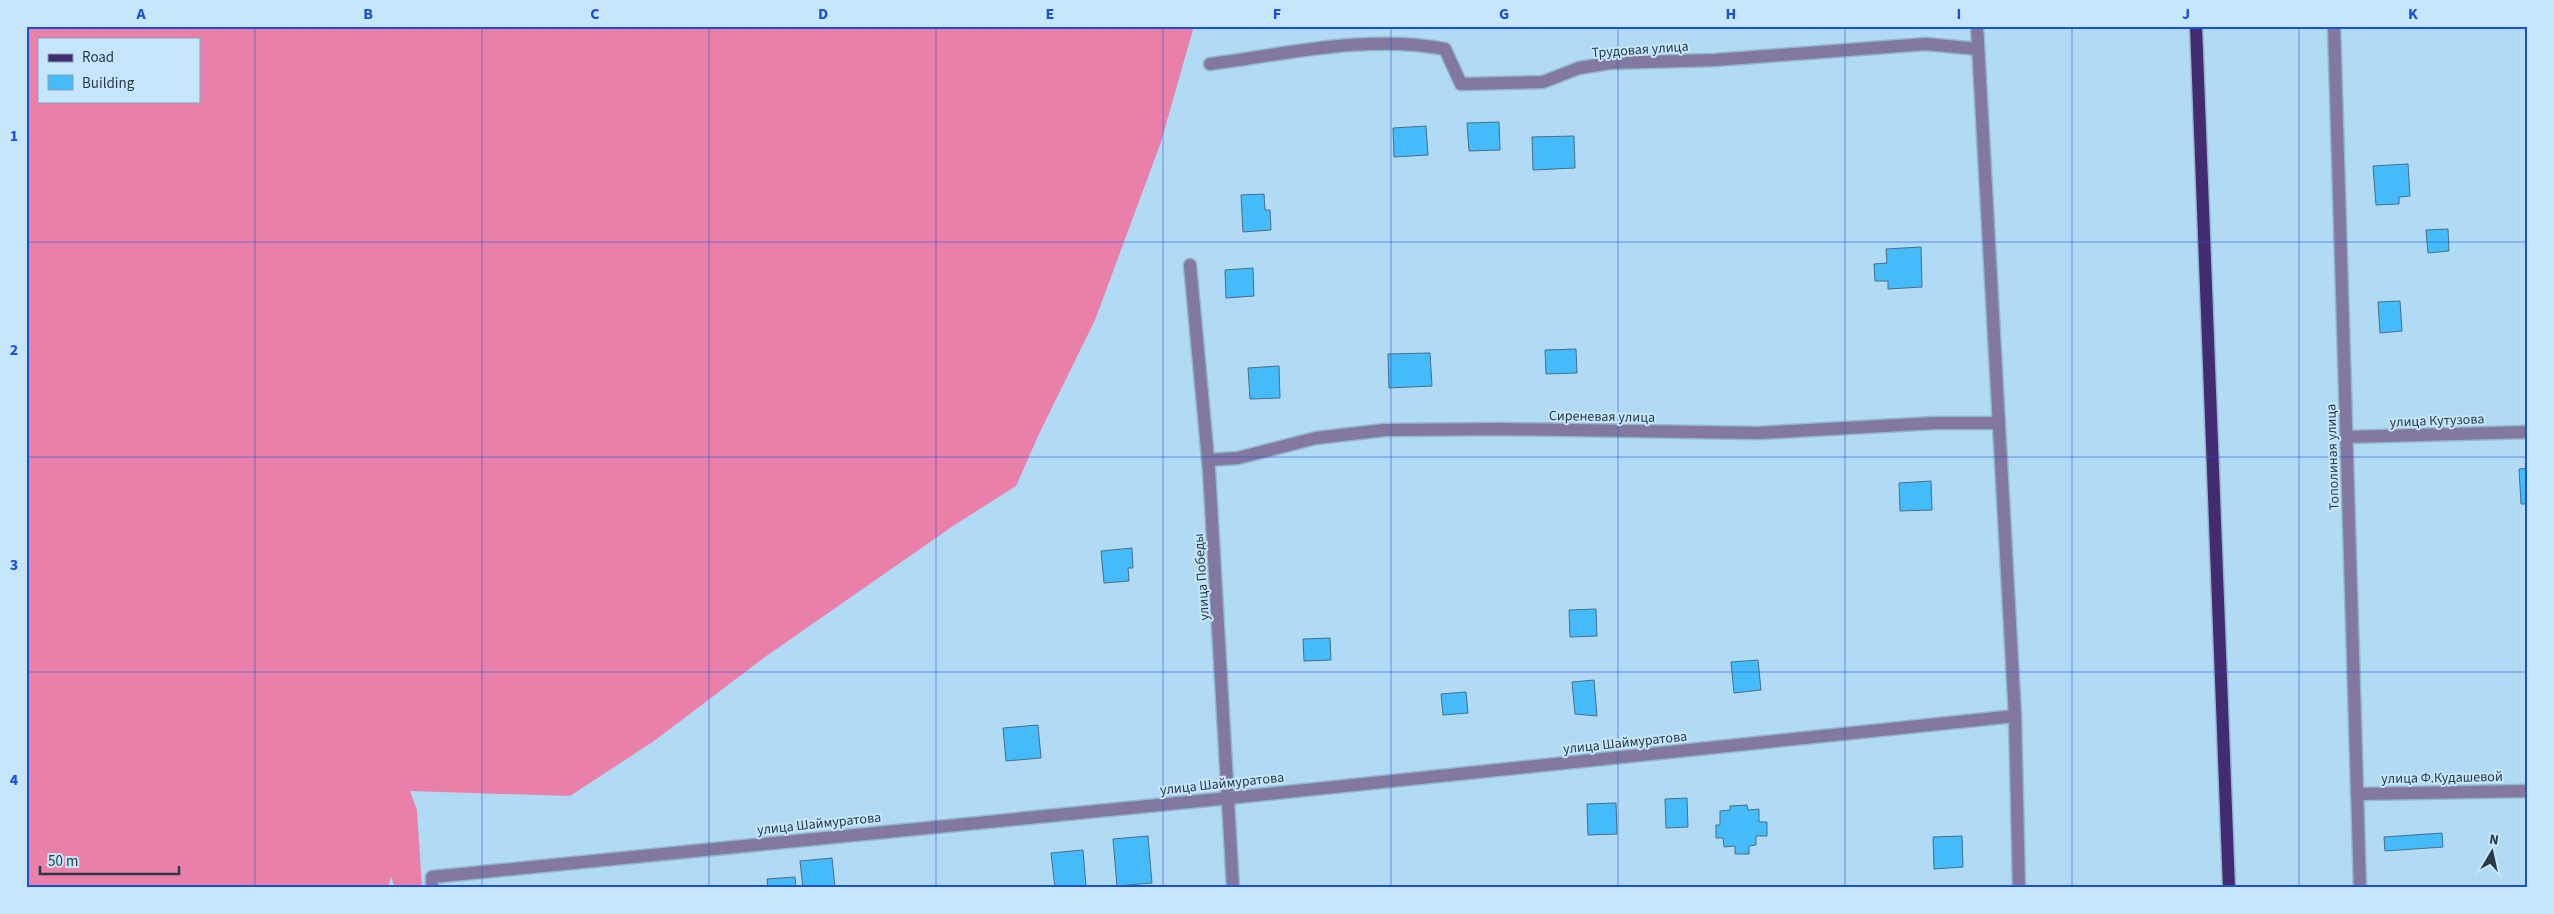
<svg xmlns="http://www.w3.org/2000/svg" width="2554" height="914" font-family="'Source Sans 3',sans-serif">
<rect width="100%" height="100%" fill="#b1daf4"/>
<path fill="#e980aa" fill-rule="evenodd" d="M26,26h1168l-33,116 -66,178 -56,114 -23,52 -63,40 -188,131 -111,84 -84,55 -160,-5 7,19 5,78h-27l-4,-11 -3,11h-362zM39,39h160v62h-160z"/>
<g fill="#45bbf9" stroke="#496f86">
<polygon points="1499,122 1500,150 1469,151 1467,123"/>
<polygon points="1426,126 1428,155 1394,157 1393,128"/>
<polygon points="1574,136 1575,168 1533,170 1532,137"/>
<polygon points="2408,164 2410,196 2399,197 2399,204 2376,205 2373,166"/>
<polygon points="1264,194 1265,210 1270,210 1271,230 1243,232 1241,195"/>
<polygon points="2448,229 2449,251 2428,253 2426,230"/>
<polygon points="1921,247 1922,287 1888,289 1888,281 1875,281 1874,264 1887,263 1886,249"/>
<polygon points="1253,268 1254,296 1226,298 1225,270"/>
<polygon points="2400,301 2402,331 2380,333 2378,302"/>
<polygon points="1576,349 1577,373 1546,374 1545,350"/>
<polygon points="1430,353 1432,386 1389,388 1388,354"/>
<polygon points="1279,366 1280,398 1250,399 1248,368"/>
<polygon points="2528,468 2528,504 2521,504 2519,469"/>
<polygon points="1931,481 1932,510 1900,511 1899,483"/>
<polygon points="1132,548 1133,568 1128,568 1129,581 1104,583 1101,551"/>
<polygon points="1596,609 1597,636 1570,637 1569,610"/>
<polygon points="1330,638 1331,660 1304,661 1303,639"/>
<polygon points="1758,660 1761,690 1734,693 1731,662"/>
<polygon points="1594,680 1597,716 1575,714 1572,682"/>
<polygon points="1466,692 1468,713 1443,715 1441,694"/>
<polygon points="1038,725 1041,758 1006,761 1003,728"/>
<polygon points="1687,798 1688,827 1666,828 1665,799"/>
<polygon points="1616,803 1617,834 1588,835 1587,804"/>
<polygon points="1747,805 1748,810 1759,809 1759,822 1767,822 1767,836 1756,836 1756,845 1749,846 1749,854 1735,854 1735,846 1724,847 1723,838 1716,838 1716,825 1720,825 1720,811 1730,810 1730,806"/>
<polygon points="2442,833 2443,847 2385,851 2384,837"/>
<polygon points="1148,836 1152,883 1117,886 1113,839"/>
<polygon points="1962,836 1963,867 1934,869 1933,837"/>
<polygon points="1083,850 1086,886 1055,888 1051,853"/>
<polygon points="832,858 835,888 803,888 800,861"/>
<polygon points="795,877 796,888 768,888 767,879"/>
</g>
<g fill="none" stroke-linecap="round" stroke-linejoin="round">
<g stroke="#93b7ce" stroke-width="15">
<g id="minor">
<polyline points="1977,26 2015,716 2019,888"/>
<polyline points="2334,26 2360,888"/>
<path d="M1210,64c77,-10 158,-30 235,-15l16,35 82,-2 36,-14 31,-5 105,-3 211,-16 52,5"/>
<polyline points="1190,265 1209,470 1233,888"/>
<polyline points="2346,437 2528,432"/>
<polyline points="1208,460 1238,458 1316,438 1385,430 1501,429 1758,433 1935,423 1999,423"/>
<polyline points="2357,794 2528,791"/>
<polyline points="432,888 432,877 1229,798 2015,716"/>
</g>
</g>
<g stroke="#93b7ce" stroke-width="15">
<polyline id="major" points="2196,26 2229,888"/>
</g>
<use href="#minor" stroke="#8278a0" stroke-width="12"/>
<use href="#major" stroke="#432b71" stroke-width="12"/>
</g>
<path fill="none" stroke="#1d4ed8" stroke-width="1" stroke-opacity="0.55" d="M255,26v862M482,26v862M709,26v862M936,26v862M1163,26v862M1391,26v862M1618,26v862M1845,26v862M2072,26v862M2299,26v862M26,242h2502M26,457h2502M26,672h2502"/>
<g text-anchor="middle" stroke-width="4" stroke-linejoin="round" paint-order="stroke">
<g font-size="14" fill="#2a3a45" stroke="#c5e6fb">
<text transform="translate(1640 49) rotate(-4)" y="5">Трудовая улица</text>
<text transform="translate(1602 416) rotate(1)" y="5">Сиреневая улица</text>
<text transform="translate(2437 420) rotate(-2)" y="5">улица Кутузова</text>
<text transform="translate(2332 457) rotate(-92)" y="5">Тополиная улица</text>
<text transform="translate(1201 577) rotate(-94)" y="5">улица Победы</text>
<text transform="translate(1625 742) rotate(-6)" y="5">улица Шаймуратова</text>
<text transform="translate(2442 777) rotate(-1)" y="5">улица Ф.Кудашевой</text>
<text transform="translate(1222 783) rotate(-6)" y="5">улица Шаймуратова</text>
<text transform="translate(819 823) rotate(-6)" y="5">улица Шаймуратова</text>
</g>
</g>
<rect width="2554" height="914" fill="none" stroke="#c5e6fb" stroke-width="55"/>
<rect x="38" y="38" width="162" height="65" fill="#c5e6fb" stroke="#87a1b2"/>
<rect x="48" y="54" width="25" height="8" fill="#432b71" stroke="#87a1b2"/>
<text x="82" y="62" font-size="15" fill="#2a3a45">Road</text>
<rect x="48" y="75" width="25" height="15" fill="#45bbf9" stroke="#87a1b2"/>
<text x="82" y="88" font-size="15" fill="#2a3a45">Building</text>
<g transform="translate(2492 852) rotate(9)" stroke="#c5e6fb" stroke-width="4" paint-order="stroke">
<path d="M0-4L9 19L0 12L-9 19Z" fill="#2a3a45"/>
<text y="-8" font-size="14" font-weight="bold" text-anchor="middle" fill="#2a3a45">N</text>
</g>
<path d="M40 866v8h139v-8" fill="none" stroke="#2a3a45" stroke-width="2.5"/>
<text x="48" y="866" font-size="15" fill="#2a3a45" stroke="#c5e6fb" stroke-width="4" paint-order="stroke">50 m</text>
<rect x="28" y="28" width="2498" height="858" fill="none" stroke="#1d4ed8" stroke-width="2"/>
<g font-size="16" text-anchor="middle" font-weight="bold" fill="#1d4ed8">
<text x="141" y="19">A</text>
<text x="368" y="19">B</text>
<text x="595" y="19">C</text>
<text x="823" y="19">D</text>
<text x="1050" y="19">E</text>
<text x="1277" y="19">F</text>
<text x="1504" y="19">G</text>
<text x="1731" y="19">H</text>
<text x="1959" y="19">I</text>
<text x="2186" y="19">J</text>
<text x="2413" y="19">K</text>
<text x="14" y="141">1</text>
<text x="14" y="355">2</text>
<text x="14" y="570">3</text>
<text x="14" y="785">4</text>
</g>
</svg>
